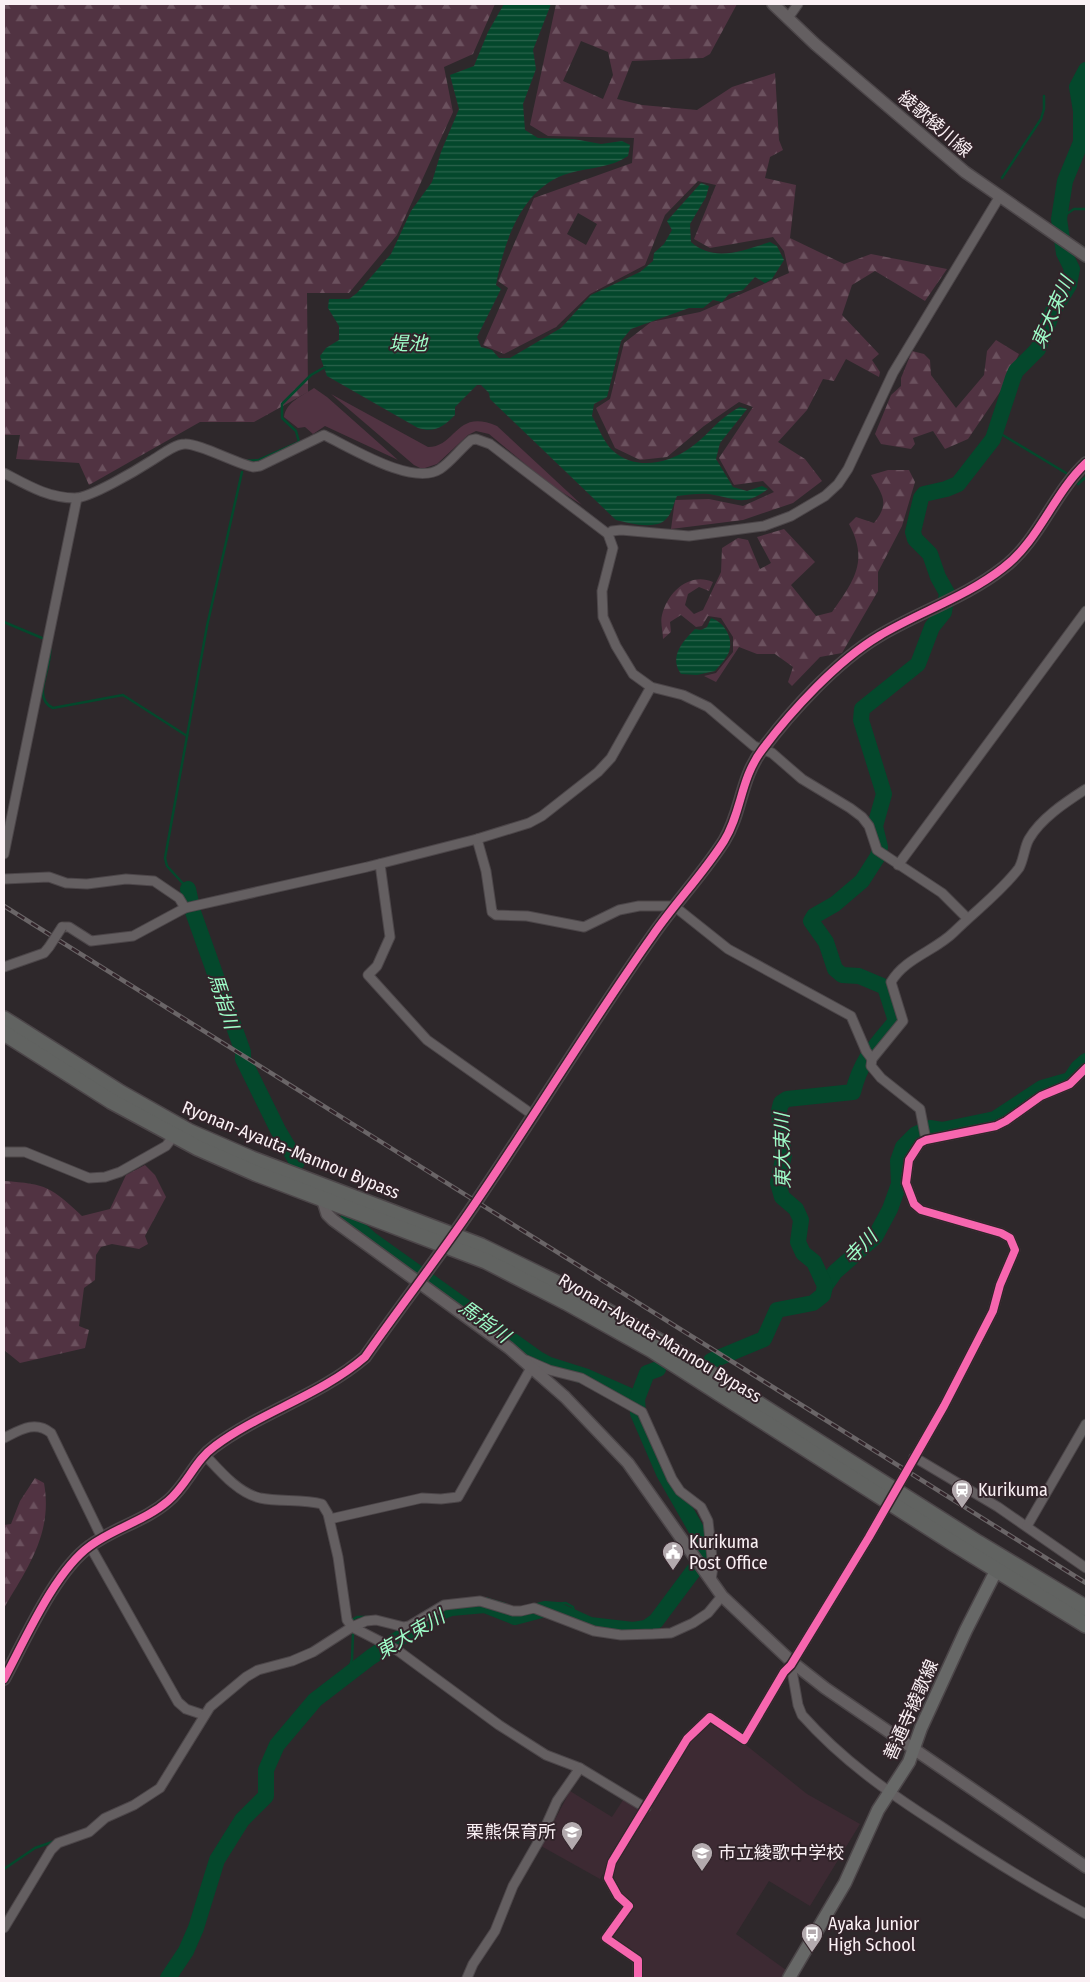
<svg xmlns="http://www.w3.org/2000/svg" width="1090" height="1982" font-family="'Fira Sans Condensed','Noto Sans JP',sans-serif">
<defs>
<pattern id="forest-firs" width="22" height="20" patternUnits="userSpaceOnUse" patternTransform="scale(1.25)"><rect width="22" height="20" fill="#513342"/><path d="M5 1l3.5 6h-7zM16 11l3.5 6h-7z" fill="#6b515e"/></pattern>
<pattern id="water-rules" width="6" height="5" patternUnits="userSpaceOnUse" patternTransform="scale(1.25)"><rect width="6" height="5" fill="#04482c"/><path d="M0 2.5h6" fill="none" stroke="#2a634b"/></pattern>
</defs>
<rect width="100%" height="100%" fill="#2e282b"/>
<g fill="#3d2a33">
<polygon points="710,1720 746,1745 807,1794 860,1824 810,1906 769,1881 736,1934 786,1970 781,1978 642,1978 642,1968 614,1941 613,1933 633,1905 619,1893 612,1880 615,1863 690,1740"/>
<polygon points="570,1791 612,1817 625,1797 642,1808 600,1879 541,1846"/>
</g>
<g fill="#513342">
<path d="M314,388l13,9 71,63 -73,-34 -12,8 -8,-7 -7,1 -14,-11c2,-15 18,-21 30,-29z"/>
<path d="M331,394l97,53c29,0 27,-39 69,-21l85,79 -34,-22 -59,-49 -13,-3 -8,4 -31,29 -15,5 -8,-4z"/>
</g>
<g fill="url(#forest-firs)" fill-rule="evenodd">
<polygon points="4,4 495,4 473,54 444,67 453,112 397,235 349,293 307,293 308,392 254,422 200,422 89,485 79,463 16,459 20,435 4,435"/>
<path d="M556,4h181l-27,50 -7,4 -71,3 -15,38 25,6 55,5 35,-23 43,-14 4,67 4,10 -13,7 -5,21 31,7 -6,53 54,26 27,-10 76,15 -22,32 -50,-30 -23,14 -10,30 37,39 -7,6 8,12 -1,5 -33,-18 -12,22 -11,-2 -16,31 -29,32 27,17 17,22 -29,22 -50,17 -72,9 4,-29 34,-1 34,7 31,-14 -11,-11 -29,4 -15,-27 34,-51 -14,-5 -35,24 -37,31 -27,3 -25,-12 -19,-40 14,-9 14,-56 27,-21 49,-10 89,-39 -5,-22 -11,-14 -63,11 -16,-9 22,-54 -18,-4 -33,34 -20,50 -55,29 -34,33 -52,27 -21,-9 25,-57 -10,-7 36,-83 98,-35 2,-25 -86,-2 -18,-11zM581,41l27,11 5,23 -10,24 -40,-18zM578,213l19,11 -11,21 -19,-11z"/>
<polygon points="996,340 1019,354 1002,389 968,439 945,449 933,431 913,438 915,444 911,449 881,444 875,434 891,395 901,386 901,378 912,351 924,354 930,360 931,375 956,408 984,375 987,351"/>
<path d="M888,470h21l6,12 -13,44 -24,46v19l-36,62 -22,4 -28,29 -4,-4 5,-15 -18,-13h-18l-18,-7 -23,35 -12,-6 12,-3 17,-21v-15l-12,-19 -13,-2 -6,10 -6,1 -15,-12 -11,7 1,10 -8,7c0,-7 -3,-17 -1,-24 6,-23 27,-43 51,-33l-4,9 -10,-4 -11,7 -3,11 9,9 9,-4 18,-38 1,-24 16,-10 10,2 12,29 11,-6 -14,-26 27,-8 31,33 -24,23 25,31 16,-4c22,-31 37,-51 17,-88l7,-7 18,6c16,-20 9,-27 -3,-48z"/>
<path d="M145,1165l10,10 11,22 -21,39 3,8 -9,5 -27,-5 -11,3 -5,8 -1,25 -11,8 -5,38 10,4 -4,18 -65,15 -16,-13v-169c43,3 47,6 78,35l28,-7 16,-34z"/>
<path d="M35,1478l9,5c9,50 -16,84 -40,125v-83l7,-1 9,-23z"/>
</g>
<g fill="url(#water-rules)">
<path d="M504,4h47l-18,46 3,19 -13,35 2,26 13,8 36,1 27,5 21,-3 8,4 -2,11c-18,12 -37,11 -58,17 -48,13 -66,68 -74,112l5,4 -24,48 4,10 11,3 7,8h11l51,-30 30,-33 49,-23 13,-11 1,-8 10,-9 8,-14 -5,-9 34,-38 8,3 -3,11 -16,27 1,18c23,21 53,8 79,0l7,4 7,14 -12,19 -7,4 -10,-6 -12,13 -14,4 -7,8 -9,-2 -10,8h-14l-58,21 -10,12 -14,56 -13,7 -2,12c6,11 12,26 20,34 23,21 55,14 78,-2 19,-13 27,-29 50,-41l7,2 -27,34 -4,16 17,28 14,4 15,-5 6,3c-26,19 -31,9 -59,5 -10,-1 -22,1 -32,2 -3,6 -5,17 -10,22 -10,13 -38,5 -51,2l-126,-121 -1,-6 -8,-8h-4l-22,22v8c-12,12 -20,18 -37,13l-91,-52 -7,-20 6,-8 13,-8v-14l-11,-18 1,-9h20l8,-6 34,-39 20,-43 21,-29 9,-30 18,-43 -9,-34 24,-9 14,-34z"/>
<path d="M711,618c13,4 23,20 18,34 -3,7 -9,13 -14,19l-18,4 -16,-1c-12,-17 1,-32 14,-45l6,1 6,-3z"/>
</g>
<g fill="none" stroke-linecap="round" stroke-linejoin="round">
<g stroke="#04482c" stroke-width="2.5">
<polyline points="1002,178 1041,119 1044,109 1044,96"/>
<polyline points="1059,219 1074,209 1086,209"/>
<polyline points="996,431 1066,473"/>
<polyline points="245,461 259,460 299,442 296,431 282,418 282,404 311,375 325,367"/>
<polyline points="1078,484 1086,477"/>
<polyline points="4,622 42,638"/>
<path d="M50,646c4,18 -20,52 3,62l70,-13 64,41"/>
<polyline points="188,889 167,866 165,858 207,626 242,472"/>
<polyline points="487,1599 505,1604"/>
<polyline points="535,1605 566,1603 573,1607 575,1618"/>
<polyline points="352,1620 357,1617 374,1617"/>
<polyline points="348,1674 352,1659 353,1634"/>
<polyline points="4,1869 35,1848 55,1841"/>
</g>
<g stroke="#04482c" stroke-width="16">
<polyline points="188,889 193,912 243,1052 243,1059 278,1130 297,1162"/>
<polyline points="348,1219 370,1239 538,1359 549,1365 587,1377 637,1399"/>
<polyline points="825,1286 835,1272 875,1237 890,1209 899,1184 898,1161 903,1147 916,1134 930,1128 942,1130 995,1119 1042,1088 1070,1080 1078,1068 1086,1061"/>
<path d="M711,1361l53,-22 13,-29 36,-7 10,-8 2,-9 -11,-24 -11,-9 -5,-11 3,-22 -5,-11 -14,-12 -4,-14 6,-28 -5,-44 2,-8 6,-4 66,-7c8,-32 22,-46 43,-71l-11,-34 -26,-11 -17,-1 -7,-6 -9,-27 -15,-21 3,-5 21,-12 27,-23 16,-25 2,-9 -5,-21 9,-32 -23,-74 1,-11 56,-45 14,-37 12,-15 3,-19 -9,-16 -8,-23 -15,-15 -2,-7 8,-34 3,-4 22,-5 12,-5 35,-45 20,-61 3,-7 22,-22 15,-38 16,-26 3,-16 -8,-16 -5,-34 6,-38 16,-39v-31l-4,-24 9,-17"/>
<polyline points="168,1978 186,1951 196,1928 217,1860 242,1820 266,1796 266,1770 277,1745 315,1700 371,1657 438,1613 451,1608 485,1605 515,1617 545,1609 557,1610 590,1625 633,1630 646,1628 656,1621 706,1554 704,1543 664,1473 638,1413 637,1399 647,1373 658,1369"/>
</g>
<g stroke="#4c4649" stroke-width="11">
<g id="street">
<polyline points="788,18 798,4"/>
<path d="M4,473c23,12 44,25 71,25 15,0 62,-28 76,-37 9,-5 23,-17 34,-17 13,-1 50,19 68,23l7,-1 64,-31c26,12 89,52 116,34 11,-7 20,-20 31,-29l5,-1 14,5 118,90 5,14 -11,43 1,26 13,29 17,28 18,13 32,8 25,12 46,39 18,7 30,26 48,29 12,9 7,9 8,24 65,43 25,25"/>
<polyline points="608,534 612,531 621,530 689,536 764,526 791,516 825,496 838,484 848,469 893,373 1000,196"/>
<polyline points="477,839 486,871 492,912 496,915 527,916 584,927 619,910 639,906 674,906 728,949 851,1016 866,1051 872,1059"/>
<polyline points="4,854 77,498"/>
<polyline points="380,864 390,937 377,966 368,975 427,1040 533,1115"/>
<polyline points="898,865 1086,611"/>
<polyline points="4,879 49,877 66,883 87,884 126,879 154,881 179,898 185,908"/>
<polyline points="62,927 69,927 91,941 133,936 185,908 367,867 477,839 529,823 542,816 598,772 611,758 651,687"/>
<polyline points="4,967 44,953 49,947"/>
<path d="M926,1140l-6,-31 -39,-31 -10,-12 1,-7 31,-38 -12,-39c14,-24 44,-31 63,-50 21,-21 47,-40 65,-64 5,-9 5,-20 10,-29 12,-21 37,-37 57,-50"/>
<polyline points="4,1152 25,1152 89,1178 105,1177 120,1172 166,1146 176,1133"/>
<polyline points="526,1360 549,1370 581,1378 642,1412 672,1479 680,1491 701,1507 708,1521 713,1567 711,1580"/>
<path d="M4,1438c16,-8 31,-18 47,-5l51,105"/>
<path d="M205,1455c15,16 33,38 55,43 20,4 42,1 62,6l6,10 10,43 9,63 5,7 45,23 102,75 47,30 34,13 66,40"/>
<polyline points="914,1457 998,1507 1086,1568"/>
<polyline points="330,1519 422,1498 441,1499 458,1497 531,1368"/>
<polyline points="1027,1526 1086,1424"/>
<polyline points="90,1546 178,1702 186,1709 204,1715"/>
<path d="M791,1665l7,40 4,10c40,45 87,78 137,110 48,32 96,62 147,89"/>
<polyline points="4,1928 51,1850 58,1843 89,1832 105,1818 134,1805 160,1788 210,1707 246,1677 258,1670 292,1661 313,1652 352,1627 366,1621 376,1620 404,1627 409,1626 444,1605 480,1601 513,1611 521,1611 534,1608 594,1631 621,1635 653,1634 671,1633 693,1623 708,1613 722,1596"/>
<polyline points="467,1978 473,1964 495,1931 513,1886 540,1839 557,1801 580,1768"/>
<polyline points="638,1978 638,1960 606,1938 629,1906 618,1896 608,1878 612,1862 687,1739 710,1717 744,1740 784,1672 791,1665 869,1537 944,1406 993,1311 1000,1285 1015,1250 1010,1238 1001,1233 921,1210 914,1204 906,1183 909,1160 920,1143 926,1140 996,1126 1006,1121 1041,1096 1070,1084 1086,1068"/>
</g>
</g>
<g stroke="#4c4649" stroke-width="14">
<g id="secondary">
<polyline points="773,4 815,44 965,172 1086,256"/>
<polyline points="322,1198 327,1214 333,1220 509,1348 565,1397 628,1463 722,1596 792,1662 825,1688 1086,1867"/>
<path d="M4,1679c21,-39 51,-108 86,-133 24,-18 55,-25 78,-45 19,-16 27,-41 47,-55 46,-34 106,-51 150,-89 37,-53 77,-104 113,-158 59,-87 114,-178 175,-264 22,-32 50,-61 71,-94 18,-29 16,-62 38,-91 29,-39 75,-89 117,-114 40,-24 87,-39 124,-68 36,-27 50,-74 83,-105"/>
</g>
</g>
<g stroke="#4c4649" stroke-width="15">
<polyline id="primary" points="789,1978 845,1883 878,1810 909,1762 921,1728 966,1630 1000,1563"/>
</g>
<g stroke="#4c4649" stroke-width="18">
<g id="highway">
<polyline points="4,1019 121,1093 190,1132 252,1159 481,1246 569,1289 664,1344 978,1543 1086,1608"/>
<polyline points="4,1033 111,1101 198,1148 255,1173 486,1261 566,1302 652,1350 953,1543 1086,1625"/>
</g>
</g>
<use href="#street" stroke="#645f61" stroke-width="9"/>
<use href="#secondary" stroke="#645f61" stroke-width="11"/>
<use href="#primary" stroke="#676867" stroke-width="12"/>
<use href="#highway" stroke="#616361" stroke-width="15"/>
<g stroke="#6a6567" stroke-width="4.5">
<polyline id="rail" points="4,906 1086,1583"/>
</g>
<use href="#rail" stroke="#32242a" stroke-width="2.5" stroke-dasharray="8" stroke-linecap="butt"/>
<g stroke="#4c4649" stroke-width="11" stroke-linecap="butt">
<polyline id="street-bridge" points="49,947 62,927"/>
</g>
<use href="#street-bridge" stroke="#645f61" stroke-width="9"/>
<g stroke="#32242a" stroke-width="11">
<g id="cycleway">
<path d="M4,1679c21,-39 51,-108 86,-133 24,-18 55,-25 78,-45 19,-16 27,-41 47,-55 46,-34 106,-51 150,-89 37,-53 77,-104 113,-158 59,-87 114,-178 175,-264 22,-32 50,-61 71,-94 18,-29 16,-62 38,-91 29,-39 75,-89 117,-114 40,-24 87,-39 124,-68 36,-27 50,-74 83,-105"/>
<polyline points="638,1978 638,1960 606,1938 629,1906 618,1896 608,1878 612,1862 687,1739 710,1717 744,1740 784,1672 791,1665 869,1537 944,1406 993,1311 1000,1285 1015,1250 1010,1238 1001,1233 921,1210 914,1204 906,1183 909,1160 920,1143 926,1140 996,1126 1006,1121 1041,1096 1070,1084 1086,1068"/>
</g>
</g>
<use href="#cycleway" stroke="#f766af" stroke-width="8"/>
</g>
<defs>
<g id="station-pin" transform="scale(1.125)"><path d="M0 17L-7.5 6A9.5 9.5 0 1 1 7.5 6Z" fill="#b3aaae" stroke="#32242a"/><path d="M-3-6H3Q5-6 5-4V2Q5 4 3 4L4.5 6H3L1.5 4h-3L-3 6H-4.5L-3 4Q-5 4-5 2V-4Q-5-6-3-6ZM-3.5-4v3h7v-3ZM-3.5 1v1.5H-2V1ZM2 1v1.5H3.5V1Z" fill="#fff"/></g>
<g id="civic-pin" transform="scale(1.125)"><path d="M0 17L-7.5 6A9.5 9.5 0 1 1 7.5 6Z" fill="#b3aaae" stroke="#32242a"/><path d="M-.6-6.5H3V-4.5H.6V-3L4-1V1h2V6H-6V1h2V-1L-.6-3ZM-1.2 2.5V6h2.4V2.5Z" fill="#fff"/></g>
<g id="school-pin" transform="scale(1.125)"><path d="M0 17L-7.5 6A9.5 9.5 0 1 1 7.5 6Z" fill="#b3aaae" stroke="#32242a"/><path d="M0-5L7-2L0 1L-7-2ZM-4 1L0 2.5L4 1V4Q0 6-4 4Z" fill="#fff"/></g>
<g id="bus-pin" transform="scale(1.125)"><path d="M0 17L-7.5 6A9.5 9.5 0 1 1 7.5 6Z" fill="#b3aaae" stroke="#32242a"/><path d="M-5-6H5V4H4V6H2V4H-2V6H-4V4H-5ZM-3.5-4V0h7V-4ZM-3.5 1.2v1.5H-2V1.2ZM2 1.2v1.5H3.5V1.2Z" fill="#fff"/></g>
</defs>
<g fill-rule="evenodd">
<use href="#station-pin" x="962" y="1490"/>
<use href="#civic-pin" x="673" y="1552"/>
<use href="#school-pin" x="572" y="1832"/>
<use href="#school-pin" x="702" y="1853"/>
<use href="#bus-pin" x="812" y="1934"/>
</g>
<g text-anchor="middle" stroke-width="4" stroke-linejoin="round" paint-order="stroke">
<g font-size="18" fill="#faf0f4" stroke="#32242a">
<text transform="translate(935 124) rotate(41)" y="6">綾歌綾川線</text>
<text transform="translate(291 1150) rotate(22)" y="6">Ryonan-Ayauta-Mannou Bypass</text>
<text transform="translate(660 1338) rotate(31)" y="6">Ryonan-Ayauta-Mannou Bypass</text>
<text transform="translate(911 1710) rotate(-66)" y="6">善通寺綾歌線</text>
</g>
<g font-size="18" fill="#faf0f4" stroke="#32242a" text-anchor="start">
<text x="978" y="1496">Kurikuma</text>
<text x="689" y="1548">Kurikuma<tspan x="689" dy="21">Post Office</tspan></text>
<text x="556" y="1838" text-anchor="end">栗熊保育所</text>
<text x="718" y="1859">市立綾歌中学校</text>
<text x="828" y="1930">Ayaka Junior<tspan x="828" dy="21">High School</tspan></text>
</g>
<g font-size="19" font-style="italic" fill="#9efcc8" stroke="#32242a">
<text transform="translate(1052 312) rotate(-66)" y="7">東大束川</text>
<text x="408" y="350">堤池</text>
<text transform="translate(224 1001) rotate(72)" y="7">馬指川</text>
<text transform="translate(782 1151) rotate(-91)" y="7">東大束川</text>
<text transform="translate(860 1247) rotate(-46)" y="7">寺川</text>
<text transform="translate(485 1321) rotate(36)" y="7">馬指川</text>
<text transform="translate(410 1634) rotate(-31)" y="7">東大束川</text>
</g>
</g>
<rect width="1090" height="1982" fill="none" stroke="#faf0f4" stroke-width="10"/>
</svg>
